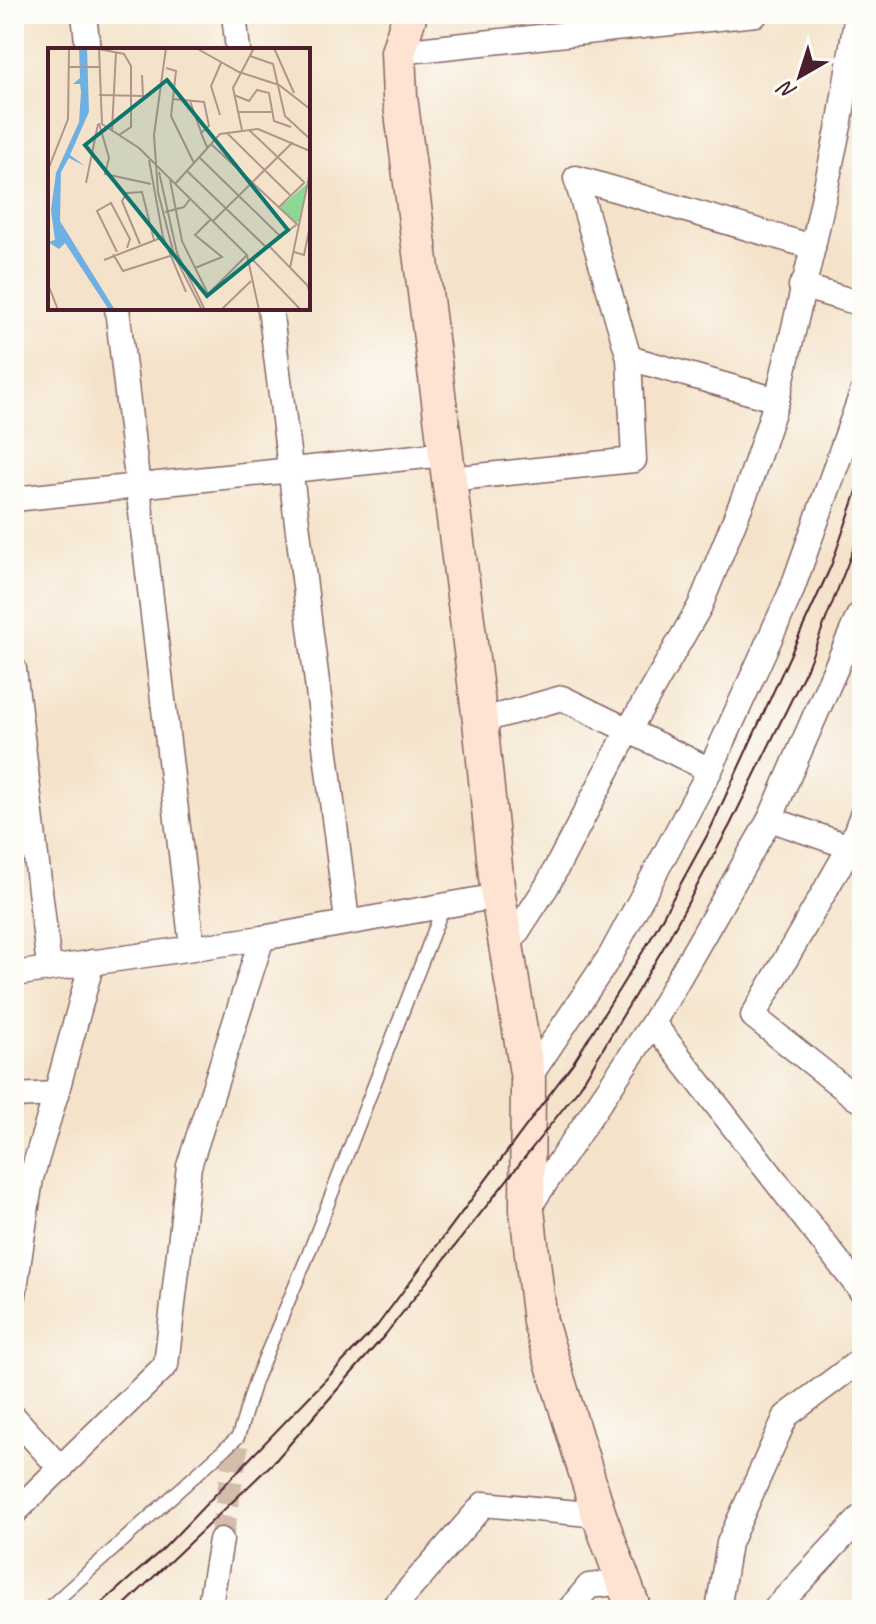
<svg xmlns="http://www.w3.org/2000/svg" width="876" height="1624" font-family="Caveat,sans-serif">
<rect width="100%" height="100%" fill="#fdfcf7"/>
<filter id="ink" filterUnits="userSpaceOnUse"><feTurbulence type="fractalNoise" baseFrequency=".0125" numOctaves="2"/><feDisplacementMap in="SourceGraphic" scale="16" xChannelSelector="R" yChannelSelector="G"/><feConvolveMatrix kernelMatrix="1 2 1 2 8 2 1 2 1" color-interpolation-filters="sRGB"/></filter>
<filter id="wash" filterUnits="userSpaceOnUse"><feTurbulence type="fractalNoise" baseFrequency=".006" numOctaves="4" result="noise"/><feDisplacementMap in="SourceGraphic" scale="32" xChannelSelector="R" yChannelSelector="G"/><feGaussianBlur stdDeviation="1.8" result="paint"/><feColorMatrix in="noise" values="0 0 0 0 0 0 0 0 0 0 0 0 0 0 0 0 0 1.4 0 .05"/><feComposite in="paint" operator="in"/></filter>
<g filter="url(#wash)">
<rect width="100%" height="100%" fill="#f4e3ca"/>
</g>
<g filter="url(#ink)">
<g fill="none" stroke-linecap="round" stroke-linejoin="round">
<polyline stroke="#d2bcaa" stroke-width="24" stroke-dasharray="24 12" stroke-linecap="butt" points="221,1540 238,1437"/>
<g stroke="#866463" stroke-width="15">
<polyline id="lane" points="46,1610 238,1437 255,1381 308,1255 444,905"/>
</g>
<g stroke="#866463" stroke-width="27">
<g id="street">
<polyline points="84,14 88,50"/>
<polyline points="234,14 238,50"/>
<polyline points="398,52 756,14"/>
<polyline points="801,286 862,304"/>
<polyline points="117,308 192,947"/>
<polyline points="270,308 347,921"/>
<polyline points="629,358 777,400"/>
<polyline points="449,479 634,460 629,358 576,178 813,247"/>
<polyline points="14,499 445,454"/>
<polyline points="14,669 49,967"/>
<polyline points="480,721 562,698 710,770"/>
<polyline points="862,815 850,847 753,1016 856,1098 862,1095"/>
<polyline points="770,819 850,847"/>
<polyline points="506,949 547,886 628,731 700,606 748,487 777,400 813,247 840,121 857,14"/>
<polyline points="14,974 262,938 498,896"/>
<polyline points="653,1023 862,1292"/>
<polyline points="528,1079 611,955 710,770 791,592 862,393"/>
<polyline points="14,1096 56,1094 92,962"/>
<polyline points="527,1210 653,1023 770,819 859,615 862,616"/>
<polyline points="14,1295 31,1178 56,1094"/>
<polyline points="14,1417 61,1469"/>
<polyline points="14,1513 166,1365 189,1166 262,938"/>
<polyline points="213,1610 210,1605 221,1540"/>
<polyline points="391,1610 484,1504 599,1515"/>
<polyline points="569,1610 589,1586 624,1582"/>
<polyline points="718,1610 729,1543 786,1416 862,1359"/>
<polyline points="774,1610 862,1516"/>
</g>
</g>
<g stroke="#866463" stroke-width="37">
<polyline id="secondary" points="410,14 398,52 400,97 480,721 498,896 528,1079 527,1210 540,1322 599,1515 634,1610"/>
</g>
<use href="#lane" stroke="#fff" stroke-width="12"/>
<use href="#street" stroke="#fff" stroke-width="24"/>
<use href="#secondary" stroke="#fee3d2" stroke-width="34"/>
<g stroke="#4a1f2b" stroke-width="2">
<polyline points="94,1610 164,1548 377,1326 573,1063 650,940 710,830 831,566 862,477"/>
<polyline points="119,1610 275,1461 385,1335 580,1087 665,945 730,825 807,668 862,527"/>
</g>
</g>
</g>
<g transform="translate(48 48)">
<rect width="262" height="262" fill="#f4e3ca"/>
<path d="M259,136l-8,37 -3,2 -16,-16z" fill="#8bd795"/>
<path d="M31,0h8l2,64 -19,43 15,11 -16,-8 -8,14 -1,49 55,89h-6l-44,-67 -6,6 -11,-7 7,-2 -4,-30 5,-37 23,-51 2,-30 -1,-8h-7l7,-6z" fill="#6fb0e3"/>
<path fill="none" stroke="#b0958a" stroke-width="2" d="M51,0l3,76 37,24 108,107 12,55M118,0l-12,87 4,57 16,63 28,55M148,0l43,24 40,13 31,24M226,0l20,45M51,1l25,5 7,12v61l-12,8M202,8l23,8 12,52 25,23M21,19h30M118,20l10,3 -5,45 23,47M51,47l44,1 -1,-21M186,47l15,6 8,-11 12,3 5,28 17,6M125,51l31,3 5,24 -8,7 6,14M142,53l11,31M190,64h33M172,67l-9,-29 10,-23M51,75l10,35 -4,16 46,10M64,82l4,-78M194,82l-9,-42 21,-40M201,82l56,53M179,85l63,62M163,96l88,82M151,109l82,80M0,122l20,-51 1,-71M139,123l80,77M111,124l18,81 28,57M122,132l12,61 26,53 39,-39M38,135l12,-59M127,136l45,-50 38,-5 52,22M230,160l26,-25M117,164l19,-5 6,-8M165,173l80,-79M115,189l23,55M92,196l-18,-43 5,-8 15,-1 12,48M221,198l39,40 2,11M69,204l-20,-41 14,-8 19,36 -3,9M246,204l10,3 6,-29M65,206l10,17 47,-15M205,210l43,-33M204,211l49,51M56,212l59,-23 -14,-77M147,220l27,-11 -27,-22 16,-16M242,220l20,-96M0,236l10,26M173,262l30,-29"/>
<path fill="#0f766e" fill-opacity="0.15" stroke="#0f766e" stroke-width="4" d="M119,32l121,150 -81,66 -122,-151z"/>
<rect width="262" height="262" fill="none" stroke="#4a1f2b" stroke-width="4"/>
</g>
<rect width="876" height="1624" fill="none" stroke="#fdfcf7" stroke-width="48"/>
<g transform="translate(800 76) rotate(219)" stroke="#fdfcf7" stroke-width="6" paint-order="stroke">
<path d="M0-6L14 30L0 20L-14 30Z" fill="#4a1f2b"/>
<text y="-12" font-size="22" font-weight="bold" text-anchor="middle" fill="#4a1f2b">N</text>
</g>
</svg>
